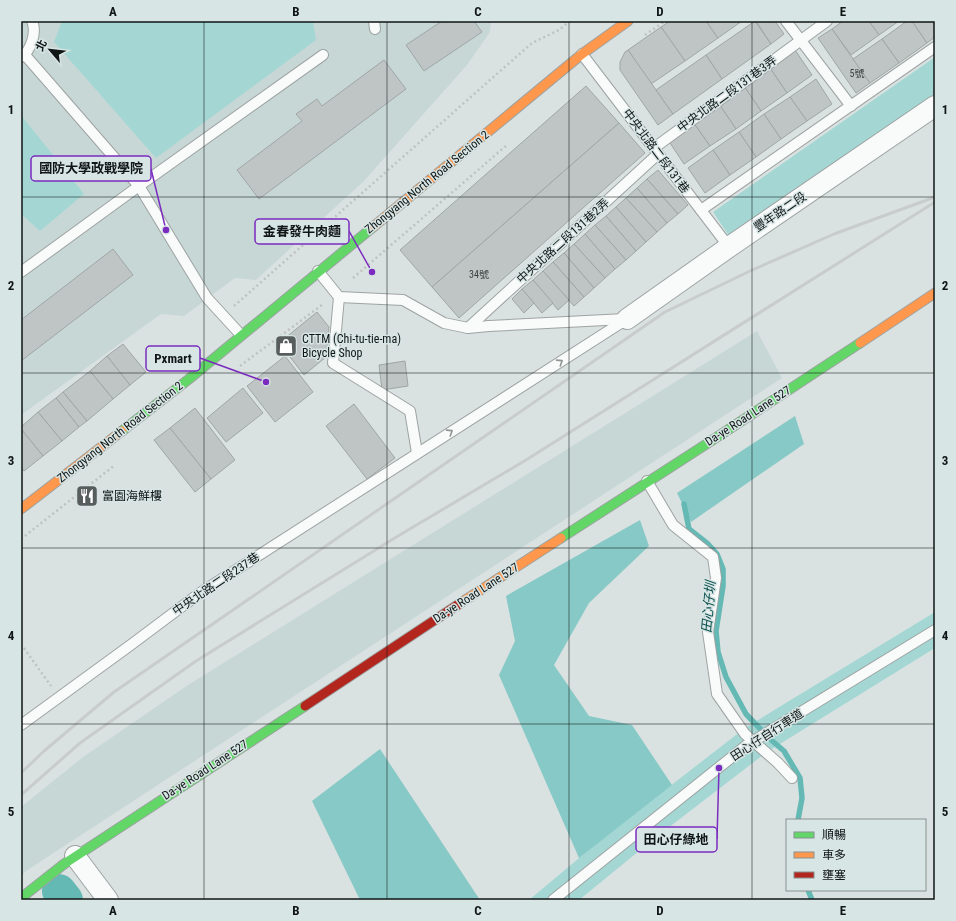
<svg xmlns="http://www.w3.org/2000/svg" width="956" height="921" font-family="'Roboto Condensed','Noto Sans TC',sans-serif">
<rect width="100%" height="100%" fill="#dae2e1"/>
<g fill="#c7d7d6">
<polygon points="21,21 491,21 490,32 467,65 364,181 256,280 235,278 184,316 161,314 21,415"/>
<polygon points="757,331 782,378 26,871 21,876 21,807 83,757 188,685"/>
</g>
<g fill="#a4d7d4">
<polygon points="62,21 313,21 316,40 156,158 54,42"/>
<polygon points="935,57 935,97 731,239 713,212"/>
<polygon points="21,115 84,194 40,231 21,214"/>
<polygon points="935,612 935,648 767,752 655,838 579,900 529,900 603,838 745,728"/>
</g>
<g fill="#87c9c6">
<polygon points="795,416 804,444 691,522 677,493"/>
<polygon points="640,520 649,546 589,603 554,665 589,716 632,725 672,785 579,858 499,675 515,641 506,596"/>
<polygon points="380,749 480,900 360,900 312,801"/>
</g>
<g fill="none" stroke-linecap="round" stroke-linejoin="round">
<g stroke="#64b9b5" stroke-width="5.5">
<polyline points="684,504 689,529 708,544 717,554 723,569 723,586 716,631 718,652 726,677 746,714 770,739 784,751 800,778 802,798 798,820"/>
<polyline points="808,890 812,900"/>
</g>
<polyline stroke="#64b9b5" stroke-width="34" points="59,891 66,900"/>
</g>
<g fill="#bfc5c4" stroke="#9fa6a4">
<polygon points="442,21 474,21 482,32 424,71 406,45"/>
<polygon points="670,21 706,21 718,38 685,61 661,27"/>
<polygon points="706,21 742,21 718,38"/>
<polygon points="755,21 771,44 722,79 706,55"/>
<polygon points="756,21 775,21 784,34 771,44"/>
<polygon points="843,21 869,21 879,35 851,55 832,29"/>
<polygon points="869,21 899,21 879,35"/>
<polygon points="907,21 912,21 927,43 899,63 882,39"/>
<polygon points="912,21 935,21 935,37 927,43"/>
<polygon points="661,27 685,61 651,84 628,50"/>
<polygon points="832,29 870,83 856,93 818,38"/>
<polygon points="882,39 899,63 870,83 853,59"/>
<polygon points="628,50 673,114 658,125 620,70 620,62 625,52"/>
<polygon points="795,50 812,75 787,93 770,68"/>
<polygon points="706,55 722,79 673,114 656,90"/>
<polygon points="384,60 406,89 259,199 237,170 302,121 296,114 317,99 322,106"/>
<polygon points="770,68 787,93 761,111 744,86"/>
<polygon points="816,79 832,104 807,121 790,97"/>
<polygon points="586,86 619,123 432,287 400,250"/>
<polygon points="744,86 761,111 736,129 719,104"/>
<polygon points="790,97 807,121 781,139 764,114"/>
<polygon points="719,104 736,129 710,146 693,122"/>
<polygon points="764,114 781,139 756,157 739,132"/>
<polygon points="693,122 710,146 684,164 668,140"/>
<polygon points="619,123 645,153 459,318 432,287"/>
<polygon points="739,132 756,157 730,175 713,150"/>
<polygon points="713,150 730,175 705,193 688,168"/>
<polygon points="658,170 688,205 678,214 647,179"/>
<polygon points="647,179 678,214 667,223 637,188"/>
<polygon points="637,188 667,223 657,232 626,198"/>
<polygon points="626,198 657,232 646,242 616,207"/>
<polygon points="616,207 646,242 636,251 606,216"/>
<polygon points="606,216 636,251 626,260 595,225"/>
<polygon points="595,225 626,260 615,269 585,234"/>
<polygon points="585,234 615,269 605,278 574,244"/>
<polygon points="574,244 605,278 594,288 564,253"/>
<polygon points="113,249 133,275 21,361 21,320"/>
<polygon points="564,253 594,288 584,297 553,262"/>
<polygon points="553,262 584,297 574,306 543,271"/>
<polygon points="543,271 569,300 558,310 533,280"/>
<polygon points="533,280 553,303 542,313 522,289"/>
<polygon points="522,289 534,303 524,313 512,299"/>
<polygon points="317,312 329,327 326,357 304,375 279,343"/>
<polygon points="123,344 146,372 130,385 107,356"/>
<polygon points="107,356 130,385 113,399 90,371"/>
<polygon points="285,356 313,392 275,422 247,386"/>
<polygon points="405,361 408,386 382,390 379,365"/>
<polygon points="90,371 113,399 87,421 63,392"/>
<polygon points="243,388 263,413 226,442 207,418"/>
<polygon points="63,392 87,421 79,427 56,398"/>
<polygon points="56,398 79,427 62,441 38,412"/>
<polygon points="354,404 395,458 367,479 326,426"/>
<polygon points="195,408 235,460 211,479 170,428"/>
<polygon points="38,412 62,441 43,456 21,429 21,427"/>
<polygon points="170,428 211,479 195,492 154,440"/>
<polygon points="21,429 43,456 24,471 21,467"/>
</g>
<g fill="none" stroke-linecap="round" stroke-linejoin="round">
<g stroke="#9da3a2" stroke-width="12">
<g id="lane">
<polyline points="374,21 375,29"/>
<polyline points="786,21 851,106"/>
<polyline points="582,54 729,247"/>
<polyline points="25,55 139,186 207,298 241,335"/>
<path d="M21,57c10,-6 16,-25 11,-36"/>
<polyline points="654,148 827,21"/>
<polyline points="701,210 935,47"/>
<polyline points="318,271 339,297 403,300 444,323 468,328 489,326 625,319"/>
<polyline points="21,272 139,186 323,55"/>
<polyline points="339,297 333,363 410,411 417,453"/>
<polyline points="468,328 658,154"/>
<polyline points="647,481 673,525 713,557 716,578 708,632 717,694 745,734 778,763 792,778"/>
<polyline points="21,725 132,644 200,593 627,319"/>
<polyline points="553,900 747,745 935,630"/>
</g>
</g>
<g stroke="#9da3a2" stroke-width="22">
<g id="street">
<polyline points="627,319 729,247 935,106"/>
<polyline points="75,856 108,900"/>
</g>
</g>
<g stroke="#9da3a2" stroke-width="11">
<g id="fast">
<polyline points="122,431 189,379 373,227"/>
<polyline points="561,538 708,443 860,343"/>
<polyline points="64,864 305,706"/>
</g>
</g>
<g stroke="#9da3a2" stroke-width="11">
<g id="slow">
<polyline points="373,227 582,54 628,21"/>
<polyline points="860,343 935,293"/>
<polyline points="21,509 122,431"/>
<polyline points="459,604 561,538"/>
</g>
</g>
<g stroke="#9da3a2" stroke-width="11">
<polyline id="jam" points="305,706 459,604"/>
</g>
<g stroke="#bfc2c1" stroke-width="2.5" stroke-dasharray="2 3" stroke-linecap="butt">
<polyline points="645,35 665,21"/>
<polyline points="353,278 507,145"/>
<polyline points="234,306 532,43 559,30 570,21"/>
<polyline points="240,366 322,305"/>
<polyline points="21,539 115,465"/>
<polyline points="21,644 51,686"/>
</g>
<use href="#lane" stroke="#f9fbfa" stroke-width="10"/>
<use href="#street" stroke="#f9fbfa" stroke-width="20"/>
<use href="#fast" stroke="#63d668" stroke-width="9"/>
<use href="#slow" stroke="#ff974d" stroke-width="9"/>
<use href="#jam" stroke="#b3261e" stroke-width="9"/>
<g stroke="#c9cccc" stroke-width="3">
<polyline points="21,773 44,751 114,692 665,312 750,271 834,234 935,197"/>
<polyline points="21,795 80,743 196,661 398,536 526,460 935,202"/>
</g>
<g stroke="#9da3a2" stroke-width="11" stroke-linecap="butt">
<polyline id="fast-bridge" points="21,898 64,864"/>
</g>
<use href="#fast-bridge" stroke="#63d668" stroke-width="9"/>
</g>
<defs><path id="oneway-chevron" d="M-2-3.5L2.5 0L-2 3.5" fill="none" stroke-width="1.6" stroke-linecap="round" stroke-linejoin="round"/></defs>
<g stroke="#909493">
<use href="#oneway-chevron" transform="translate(560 362) rotate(-33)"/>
<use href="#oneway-chevron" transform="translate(450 432) rotate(-33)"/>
</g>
<path fill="none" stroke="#101515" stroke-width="1" stroke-opacity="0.55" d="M204,21v879M387,21v879M569,21v879M752,21v879M21,197h914M21,373h914M21,548h914M21,724h914"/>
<defs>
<g id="shop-square" transform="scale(1.15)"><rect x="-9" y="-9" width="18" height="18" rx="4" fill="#575d5c" stroke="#d7e5e4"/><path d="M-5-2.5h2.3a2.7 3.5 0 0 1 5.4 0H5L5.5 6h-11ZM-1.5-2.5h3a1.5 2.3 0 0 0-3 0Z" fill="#fff"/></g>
<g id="restaurant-square" transform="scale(1.15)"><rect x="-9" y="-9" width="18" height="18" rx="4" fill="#575d5c" stroke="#d7e5e4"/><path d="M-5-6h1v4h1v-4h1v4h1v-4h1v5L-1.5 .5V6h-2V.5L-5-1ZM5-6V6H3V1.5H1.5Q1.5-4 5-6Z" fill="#fff"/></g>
</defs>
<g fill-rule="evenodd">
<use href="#shop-square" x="286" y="346"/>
<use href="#restaurant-square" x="87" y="496"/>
</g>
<g text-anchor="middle" stroke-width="3" stroke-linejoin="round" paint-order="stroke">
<g font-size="10" fill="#3c4141">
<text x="857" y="77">5號</text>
<text x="479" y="278">34號</text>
</g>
<g font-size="12" fill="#101515" stroke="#d7e5e4">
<text transform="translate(727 94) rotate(-36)" y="4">中央北路二段131巷3弄</text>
<text transform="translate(656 151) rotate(53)" y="4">中央北路二段131巷</text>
<text transform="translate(427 182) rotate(-39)" y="4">Zhongyang North Road Section 2</text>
<text transform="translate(780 212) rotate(-34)" y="4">豐年路二段</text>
<text transform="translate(563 241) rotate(-42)" y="4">中央北路二段131巷2弄</text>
<text transform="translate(748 416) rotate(-33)" y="4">Da-ye Road Lane 527</text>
<text transform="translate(120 432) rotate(-38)" y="4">Zhongyang North Road Section 2</text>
<text transform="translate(216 584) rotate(-34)" y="4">中央北路二段237巷</text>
<text transform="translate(476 593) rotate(-33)" y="4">Da-ye Road Lane 527</text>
<text transform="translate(767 735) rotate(-33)" y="4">田心仔自行車道</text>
<text transform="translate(205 770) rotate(-33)" y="4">Da-ye Road Lane 527</text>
</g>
<g font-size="12" fill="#101515" stroke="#d7e5e4" text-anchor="start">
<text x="302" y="343">CTTM (Chi-tu-tie-ma)<tspan x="302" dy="14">Bicycle Shop</tspan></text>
<text x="102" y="500">富園海鮮樓</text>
</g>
<g font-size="13" font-style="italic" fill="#084d4a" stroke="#d7e5e4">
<text transform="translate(708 607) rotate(-85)" y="5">田心仔圳</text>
</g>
</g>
<path fill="none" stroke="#7b2cbf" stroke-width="1.5" d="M166 230L151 169M372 272L349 231M266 382L200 358M719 768L717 839"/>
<g fill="#7b2cbf" stroke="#d7e5e4" stroke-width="1.5">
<circle cx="166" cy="230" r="4"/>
<circle cx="372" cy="272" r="4"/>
<circle cx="266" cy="382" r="4"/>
<circle cx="719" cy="768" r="4"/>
</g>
<g fill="#d7e5e4" stroke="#7b2cbf" stroke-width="1.5">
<rect x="31" y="156" width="120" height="25" rx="4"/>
<rect x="255" y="219" width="94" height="25" rx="4"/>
<rect x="146" y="346" width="54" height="25" rx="4"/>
<rect x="636" y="827" width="81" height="25" rx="4"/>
</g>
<g font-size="13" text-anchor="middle" font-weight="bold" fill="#101515">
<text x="91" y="173">國防大學政戰學院</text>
<text x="302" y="236">金春發牛肉麵</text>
<text x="173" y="363">Pxmart</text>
<text x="676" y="844">田心仔綠地</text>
</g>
<rect width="956" height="921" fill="none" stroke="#d7e5e4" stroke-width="44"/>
<rect x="786" y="819" width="140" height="72" fill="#d7e5e4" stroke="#879291"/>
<rect x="794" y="832" width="20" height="6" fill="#63d668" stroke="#879291"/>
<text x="822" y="839" font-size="12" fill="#101515">順暢</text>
<rect x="794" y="852" width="20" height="6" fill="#ff974d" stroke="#879291"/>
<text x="822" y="859" font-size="12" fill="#101515">車多</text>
<rect x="794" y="872" width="20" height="6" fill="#b3261e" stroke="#879291"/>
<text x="822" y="879" font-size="12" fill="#101515">壅塞</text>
<g transform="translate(50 50) rotate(298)" stroke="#d7e5e4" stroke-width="3" paint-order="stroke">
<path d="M0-3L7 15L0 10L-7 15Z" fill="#101515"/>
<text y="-6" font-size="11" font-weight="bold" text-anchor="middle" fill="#101515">北</text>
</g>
<rect x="22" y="22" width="912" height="877" fill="none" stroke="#101515" stroke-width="1.5"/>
<g font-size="13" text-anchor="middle" font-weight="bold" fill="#101515">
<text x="113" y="16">A</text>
<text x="296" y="16">B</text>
<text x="478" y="16">C</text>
<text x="660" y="16">D</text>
<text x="843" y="16">E</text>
<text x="11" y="114">1</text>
<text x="945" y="114">1</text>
<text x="11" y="290">2</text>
<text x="945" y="290">2</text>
<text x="11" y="465">3</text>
<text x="945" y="465">3</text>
<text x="11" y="640">4</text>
<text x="945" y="640">4</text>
<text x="11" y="816">5</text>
<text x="945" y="816">5</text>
<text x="113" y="915">A</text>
<text x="296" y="915">B</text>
<text x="478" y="915">C</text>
<text x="660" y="915">D</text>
<text x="843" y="915">E</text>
</g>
</svg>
